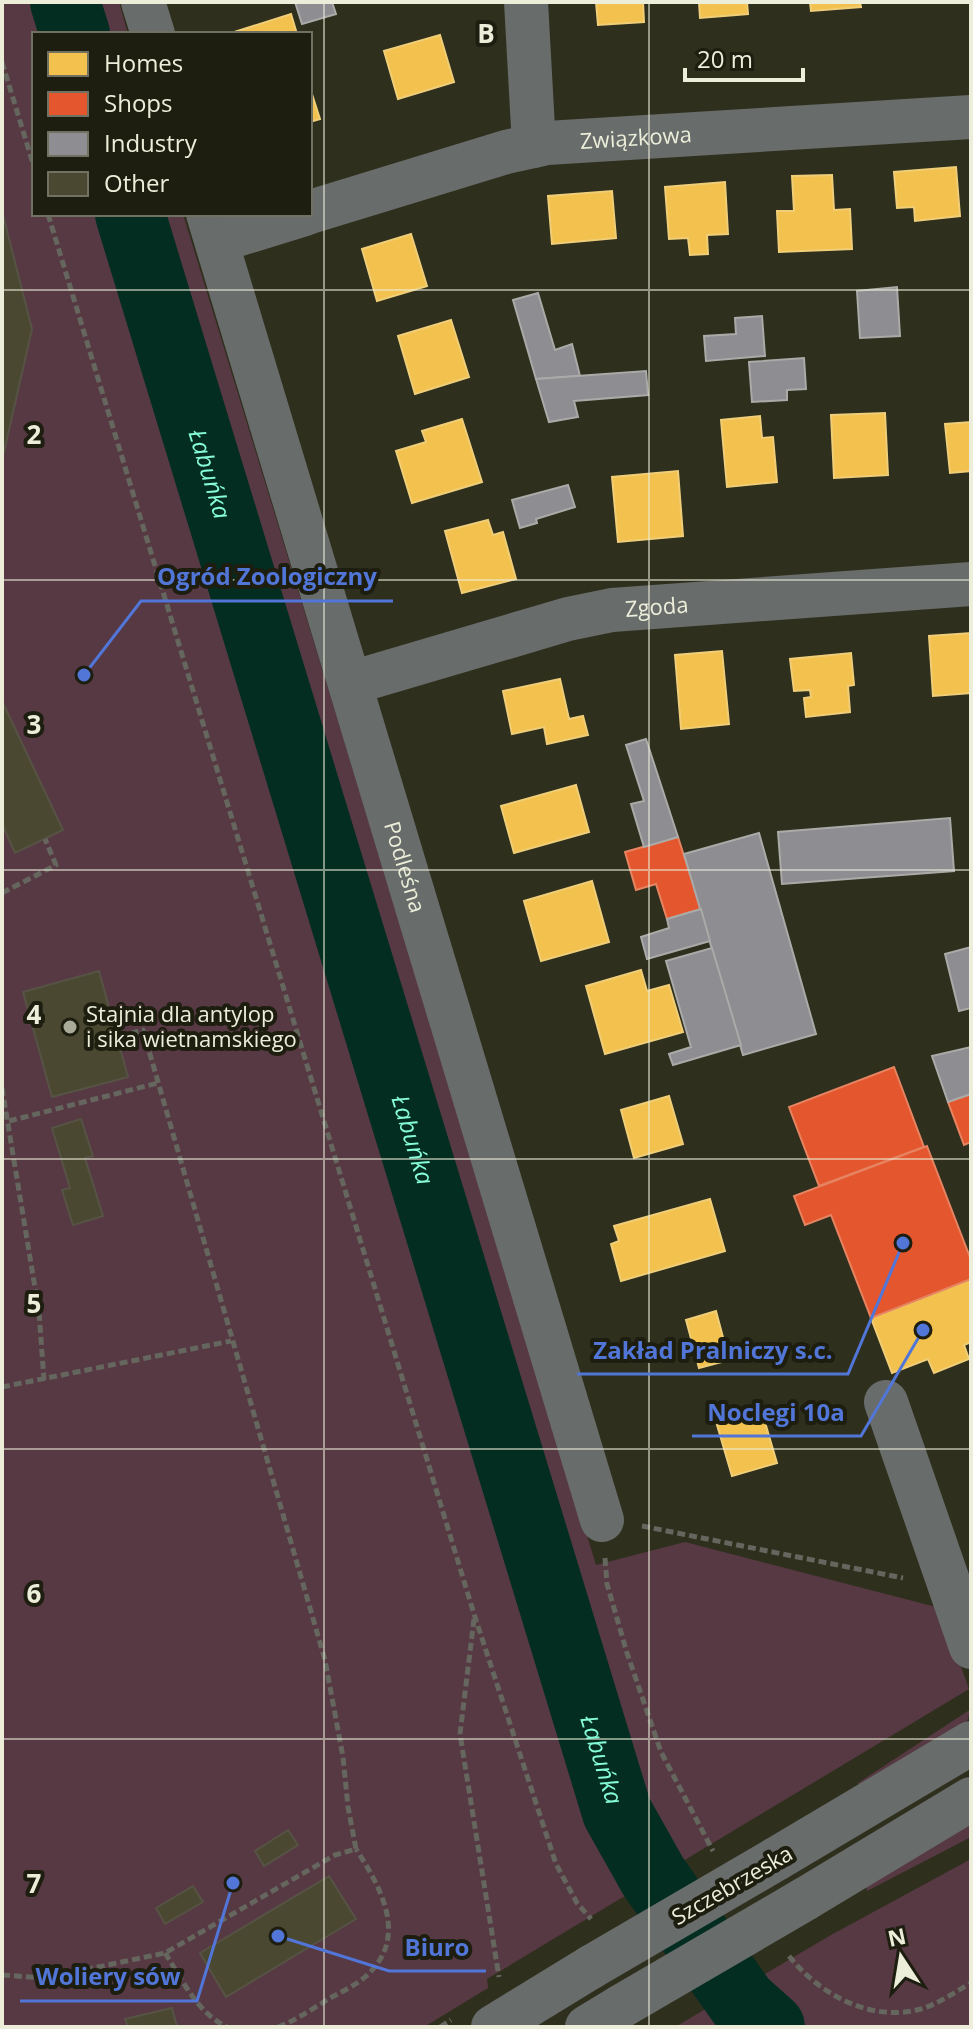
<svg xmlns="http://www.w3.org/2000/svg" width="973" height="2029" font-family="'Open Sans',sans-serif">
<rect width="100%" height="100%" fill="#2f2f1d"/>
<g fill="#573944">
<polygon points="2,2 119,2 128,34 34,34 34,214 183,214 596,1565 685,1542 940,1608 969,1689 487,1979 488,1988 424,2027 2,2027"/>
<polygon points="971,1709 966,1725 859,1787 858,1783"/>
<polygon points="971,1819 971,1837 867,1891 866,1886"/>
<polygon points="971,1859 971,2027 675,2027 831,1935"/>
</g>
<g fill="#f2c14e" stroke="#f0ce78" stroke-width="2">
<polygon points="596,2 643,2 644,22 598,25"/>
<polygon points="699,2 747,2 748,14 700,18"/>
<polygon points="810,2 860,2 861,7 811,11"/>
<polygon points="291,14 297,34 231,34 231,33"/>
<polygon points="440,35 454,82 398,99 384,51"/>
<polygon points="310,88 320,119 310,122"/>
<polygon points="956,167 960,216 915,221 914,207 897,208 894,172"/>
<polygon points="832,175 834,210 850,209 852,249 779,252 777,211 794,211 792,176"/>
<polygon points="725,182 728,234 707,235 708,254 690,255 688,238 669,239 665,187"/>
<polygon points="612,191 616,238 552,244 548,196"/>
<polygon points="411,234 427,286 377,301 362,249"/>
<polygon points="451,320 469,377 415,394 398,336"/>
<polygon points="885,413 888,475 834,478 831,415"/>
<polygon points="760,416 762,438 773,437 777,482 727,487 721,420"/>
<polygon points="462,419 482,482 412,503 396,451 426,442 422,431"/>
<polygon points="971,422 971,471 950,473 945,424"/>
<polygon points="678,471 683,536 618,542 612,477"/>
<polygon points="488,520 493,535 503,532 516,579 462,593 445,531"/>
<polygon points="971,633 971,693 933,696 929,636"/>
<polygon points="722,651 729,724 681,729 675,655"/>
<polygon points="851,653 854,685 848,686 850,712 806,717 804,698 811,697 810,690 794,691 790,659"/>
<polygon points="560,679 569,719 583,716 588,735 547,744 544,727 512,734 503,691"/>
<polygon points="576,785 589,832 514,853 501,806"/>
<polygon points="592,881 609,942 541,961 524,901"/>
<polygon points="641,970 647,991 669,985 683,1032 605,1054 586,986"/>
<polygon points="669,1096 683,1144 634,1158 621,1110"/>
<polygon points="710,1199 725,1251 621,1281 611,1244 619,1241 614,1226"/>
<polygon points="971,1279 971,1342 964,1345 969,1359 934,1373 928,1359 892,1373 871,1318"/>
<polygon points="716,1311 729,1360 699,1368 686,1320"/>
<polygon points="762,1412 777,1463 732,1476 717,1425"/>
</g>
<g fill="#e4572e" stroke="#e68462" stroke-width="2">
<polygon points="678,837 701,909 667,919 656,884 636,890 625,852"/>
<polygon points="894,1067 924,1147 819,1186 789,1107"/>
<polygon points="971,1094 971,1142 964,1145 948,1102"/>
<polygon points="927,1146 971,1260 971,1279 871,1318 831,1215 805,1225 794,1196"/>
</g>
<g fill="#8d8d92" stroke="#aaaaa8" stroke-width="2">
<polygon points="295,2 332,2 336,14 302,24"/>
<polygon points="897,287 900,336 860,338 857,291"/>
<polygon points="538,293 555,350 572,344 580,376 536,379 513,300"/>
<polygon points="762,316 765,356 706,361 704,336 736,334 735,318"/>
<polygon points="804,358 806,389 787,390 787,400 752,402 749,362"/>
<polygon points="646,371 648,395 574,401 578,417 549,422 536,379"/>
<polygon points="568,485 575,507 536,519 537,523 520,528 512,500"/>
<polygon points="646,739 678,837 644,847 631,804 644,801 626,745"/>
<polygon points="950,818 954,871 782,884 778,832"/>
<polygon points="759,833 816,1034 743,1055 684,854"/>
<polygon points="701,909 710,941 647,959 641,937 669,928 667,919"/>
<polygon points="971,947 971,1008 959,1011 945,954"/>
<polygon points="712,948 741,1045 673,1065 669,1054 691,1047 666,961"/>
<polygon points="971,1047 971,1094 948,1102 932,1056"/>
</g>
<g fill="none" stroke-linecap="round" stroke-linejoin="round">
<g stroke="#042d21" stroke-width="70">
<polyline points="65,2 75,34"/>
<path id="s1" d="M130,214l487,1598 36,64 89,126 28,25"/>
</g>
</g>
<g fill="#4b4832" stroke="#565345" stroke-width="2">
<polygon points="2,211 32,329 4,452 2,452"/>
<polygon points="2,701 63,830 15,853 2,824"/>
<polygon points="99,971 128,1077 52,1097 23,992"/>
<polygon points="81,1119 93,1156 85,1158 103,1216 73,1225 62,1190 70,1188 52,1128"/>
<polygon points="288,1830 298,1845 264,1866 255,1851"/>
<polygon points="329,1876 356,1919 226,1997 200,1953"/>
<polygon points="193,1886 203,1902 165,1924 156,1908"/>
<polygon points="172,2008 177,2027 128,2027 125,2019"/>
</g>
<g fill="none" stroke-linecap="round" stroke-linejoin="round">
<g stroke="#65665e" stroke-width="5" stroke-dasharray="8 4" stroke-linecap="butt">
<polyline points="2,62 34,167"/>
<polyline points="48,214 474,1614 556,1864 577,1903 591,1919"/>
<polyline points="2,893 56,865 45,839"/>
<polyline points="2,1088 39,1312 44,1380"/>
<polyline points="9,1121 158,1083"/>
<polyline points="2,1387 231,1341"/>
<polyline points="642,1526 903,1578"/>
<polyline points="605,1558 607,1584 627,1653 661,1752 713,1851"/>
<polyline points="474,1619 460,1734 499,1977"/>
<path d="M165,1953c17,26 32,60 62,74"/>
<path d="M789,1956c30,38 82,67 132,53 17,-5 34,-17 50,-26"/>
<polyline points="2,1975 45,1978 165,1953 335,1855 356,1849 348,1807 343,1757 325,1660 143,1030 117,1037"/>
<path d="M278,2027c19,-7 37,-20 54,-30 11,-6 24,-12 33,-20 45,-39 16,-89 -9,-128"/>
<polyline points="440,2027 451,2020"/>
</g>
<g stroke="#686c6a" stroke-width="44">
<polyline points="143,2 153,34"/>
<polyline points="526,2 534,146"/>
<path id="s2" d="M310,212l196,-60 41,-9 424,-26"/>
<path id="s3" d="M208,214l394,1306"/>
<polyline points="217,241 305,214"/>
<path id="s4" d="M351,683l217,-64 44,-9 359,-26"/>
<polyline points="886,1402 971,1647"/>
<polyline points="776,1859 971,1743"/>
<polyline points="805,1899 971,1799"/>
<polyline points="493,2027 591,1967"/>
<polyline points="587,2027 620,2007"/>
</g>
<g stroke="#686c6a" stroke-width="44">
<polyline points="591,1967 776,1859"/>
<polyline points="620,2007 805,1899"/>
</g>
</g>
<path fill="none" stroke="#eceeda" stroke-width="2" stroke-opacity="0.55" d="M324,2v2025M649,2v2025M2,290h969M2,580h969M2,870h969M2,1159h969M2,1449h969M2,1739h969"/>
<circle fill="#aaab98" stroke="#1d1e0f" stroke-width="3" cx="70" cy="1027" r="8"/>
<g text-anchor="middle" stroke-width="8" stroke-linejoin="round" paint-order="stroke">
<g font-size="22" fill="#eceeda" stroke="#1d1e0f">
<text dy="8" stroke="none"><textPath href="#s2" startOffset="336">Związkowa</textPath></text>
<text dy="8" stroke="none"><textPath href="#s4" startOffset="316">Zgoda</textPath></text>
<text dy="8" stroke="none"><textPath href="#s3" startOffset="682">Podleśna</textPath></text>
<text transform="translate(732 1885) rotate(-30)" y="8">Szczebrzeska</text>
</g>
<g font-size="22" fill="#eceeda" stroke="#1d1e0f" text-anchor="start">
<text x="86" y="1022">Stajnia dla antylop<tspan x="86" dy="25">i sika wietnamskiego</tspan></text>
</g>
<g font-size="24" font-style="italic" fill="#86fcd7" stroke="#1d1e0f">
<text dy="8" stroke="none"><textPath href="#s1" startOffset="272">Łabuńka</textPath></text>
<text dy="8" stroke="none"><textPath href="#s1" startOffset="968">Łabuńka</textPath></text>
<text dy="8" stroke="none"><textPath href="#s1" startOffset="1616">Łabuńka</textPath></text>
</g>
</g>
<g font-size="26" text-anchor="middle" font-weight="bold" fill="#eceeda" stroke="#1d1e0f" stroke-width="8" stroke-linejoin="round" paint-order="stroke">
<text x="486" y="43">B</text>
<text x="34" y="444">2</text>
<text x="34" y="734">3</text>
<text x="34" y="1024">4</text>
<text x="34" y="1313">5</text>
<text x="34" y="1603">6</text>
<text x="34" y="1893">7</text>
</g>
<path fill="none" stroke="#5176d8" stroke-width="3" d="M84 675L141 601H393M903 1243L848 1374H577M923 1330L861 1436H692M278 1936L389 1971H486M233 1883L197 2001H20"/>
<g fill="#5176d8" stroke="#1d1e0f" stroke-width="3">
<circle cx="84" cy="675" r="8"/>
<circle cx="903" cy="1243" r="8"/>
<circle cx="923" cy="1330" r="8"/>
<circle cx="278" cy="1936" r="8"/>
<circle cx="233" cy="1883" r="8"/>
</g>
<g font-size="24" text-anchor="middle" font-weight="bold" fill="#5176d8" stroke="#1d1e0f" stroke-width="8" stroke-linejoin="round" paint-order="stroke">
<text x="267" y="585">Ogród Zoologiczny</text>
<text x="713" y="1359">Zakład Pralniczy s.c.</text>
<text x="776" y="1421">Noclegi 10a</text>
<text x="437" y="1956">Biuro</text>
<text x="108" y="1985">Woliery sów</text>
</g>
<rect width="973" height="2029" fill="none" stroke="#eceeda" stroke-width="8"/>
<rect x="32" y="32" width="280" height="184" fill="#1d1e0f" stroke="#707160" stroke-width="2"/>
<rect x="48" y="52" width="40" height="24" fill="#f2c14e" stroke="#707160" stroke-width="2"/>
<text x="104" y="72" font-size="24" fill="#eceeda">Homes</text>
<rect x="48" y="92" width="40" height="24" fill="#e4572e" stroke="#707160" stroke-width="2"/>
<text x="104" y="112" font-size="24" fill="#eceeda">Shops</text>
<rect x="48" y="132" width="40" height="24" fill="#8d8d92" stroke="#707160" stroke-width="2"/>
<text x="104" y="152" font-size="24" fill="#eceeda">Industry</text>
<rect x="48" y="172" width="40" height="24" fill="#4b4832" stroke="#707160" stroke-width="2"/>
<text x="104" y="192" font-size="24" fill="#eceeda">Other</text>
<g transform="translate(901 1957) rotate(348)" stroke="#1d1e0f" stroke-width="6" paint-order="stroke">
<path d="M0-6L14 30L0 20L-14 30Z" fill="#eceeda"/>
<text y="-12" font-size="22" font-weight="bold" text-anchor="middle" fill="#eceeda">N</text>
</g>
<path d="M685 68v12h118v-12" fill="none" stroke="#eceeda" stroke-width="4"/>
<text x="697" y="68" font-size="24" fill="#eceeda" stroke="#1d1e0f" stroke-width="6" paint-order="stroke">20 m</text>
</svg>
